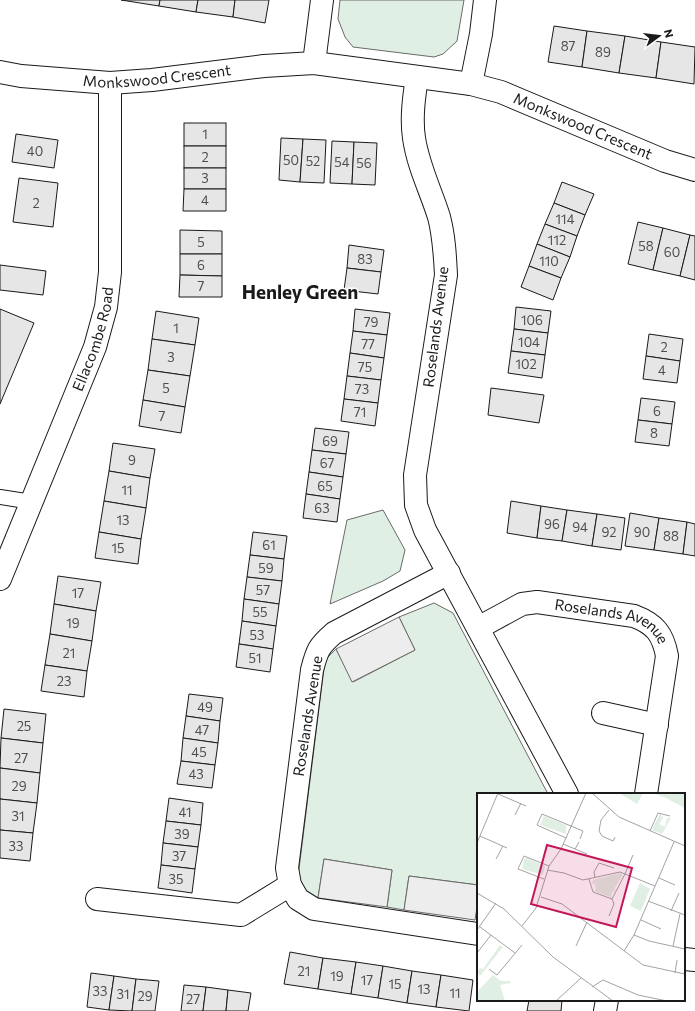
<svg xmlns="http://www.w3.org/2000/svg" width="695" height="1011" font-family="Commissioner,sans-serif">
<rect width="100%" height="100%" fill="#fff"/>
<g fill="#e0efe3" stroke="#6a6a6a">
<polygon points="340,0 464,0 457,41 443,54 434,57 353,47 345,37 338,19"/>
<polygon points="383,510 405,550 400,571 383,581 330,604 347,520"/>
<polygon points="434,603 453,613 548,794 478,794 478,885 409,876 404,910 387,907 392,870 324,859 318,898 307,893 298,877 325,660 336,649 353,682 415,650 399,617"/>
</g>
<g fill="#ededed" stroke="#6a6a6a">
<polygon points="399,617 415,650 352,682 336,649"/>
<polygon points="324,859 392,870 387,907 318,898"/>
<polygon points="409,876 478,885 478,901 475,920 404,910"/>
</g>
<g fill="#e6e6e6" stroke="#1a1a1a">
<polygon points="121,0 160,0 159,6"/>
<polygon points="160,0 198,0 196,12 159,6"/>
<polygon points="198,0 235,0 233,17 196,12"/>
<polygon points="235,0 269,0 265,23 233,17"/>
<polygon points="554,26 587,31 582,67 548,62"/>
<polygon points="587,31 625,36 619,73 582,67"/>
<polygon points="625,36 661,42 656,78 619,73"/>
<polygon points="661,42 695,47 694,84 656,78"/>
<rect x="184" y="123" width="42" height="23"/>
<polygon points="16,134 58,140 54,168 12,162"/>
<polygon points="281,138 303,139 300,182 279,180"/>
<polygon points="303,139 326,140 324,183 300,182"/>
<polygon points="332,141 354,142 352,184 330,183"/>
<polygon points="354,142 377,143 375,185 352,184"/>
<rect x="184" y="146" width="42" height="22"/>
<rect x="184" y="168" width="42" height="21"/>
<polygon points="19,178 58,183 53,227 13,222"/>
<polygon points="562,182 594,194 585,215 554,203"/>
<polygon points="184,189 226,189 226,211 183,211"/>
<polygon points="554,203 585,215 577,236 545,224"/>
<polygon points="638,222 663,228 653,270 628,264"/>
<polygon points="545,224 577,236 570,257 537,244"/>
<polygon points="663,228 690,235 680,276 653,270"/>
<polygon points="180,230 222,231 222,254 180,254"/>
<polygon points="690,235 695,236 695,280 680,276"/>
<polygon points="537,244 570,257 561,278 529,266"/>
<polygon points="349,245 384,250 381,272 347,268"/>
<polygon points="180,254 222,254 222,276 180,275"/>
<polygon points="0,265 46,271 43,295 0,290"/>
<polygon points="529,266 561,278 553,300 521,287"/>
<polygon points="347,268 381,272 378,294 344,290"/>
<polygon points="180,275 222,276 222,297 179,297"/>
<polygon points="516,307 551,311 548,333 514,329"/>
<polygon points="0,309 34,323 0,404"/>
<polygon points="355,309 390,313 387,335 353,331"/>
<polygon points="156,311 199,318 195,345 152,339"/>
<polygon points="514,329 548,333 545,355 511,351"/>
<polygon points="353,331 387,335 384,358 350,353"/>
<polygon points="649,334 683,339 680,361 646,356"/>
<polygon points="152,339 195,345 190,376 148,370"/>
<polygon points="511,351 545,355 542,378 508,373"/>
<polygon points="350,353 384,358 381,380 347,376"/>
<polygon points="646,356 680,361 677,383 643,379"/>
<polygon points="148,370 190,376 185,407 143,400"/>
<polygon points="347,376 381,380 378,403 344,399"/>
<polygon points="491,388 544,395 539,423 488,415"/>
<polygon points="641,398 675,402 672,424 638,420"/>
<polygon points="344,399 378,403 375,426 341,421"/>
<polygon points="143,400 185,407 181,433 139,426"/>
<polygon points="638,420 672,424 669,446 635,442"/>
<polygon points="315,428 349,432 346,454 312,450"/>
<polygon points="113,443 155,449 150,478 109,471"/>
<polygon points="312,450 346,454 343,477 309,472"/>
<polygon points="109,471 150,478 146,508 104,501"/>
<polygon points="309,472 343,477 340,499 306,494"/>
<polygon points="306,494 340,499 337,522 303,518"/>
<polygon points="104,501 146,508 141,539 99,532"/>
<polygon points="511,501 541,506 537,538 507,533"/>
<polygon points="541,506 567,510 562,541 537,538"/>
<polygon points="567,510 597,514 592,546 562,541"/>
<polygon points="630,513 659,518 654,550 625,546"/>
<polygon points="597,514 625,518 621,550 592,546"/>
<polygon points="659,518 687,522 683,554 654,550"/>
<polygon points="687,522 695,524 695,556 683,554"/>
<polygon points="99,532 141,539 138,564 95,558"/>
<polygon points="253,532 287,536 284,559 250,555"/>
<polygon points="250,555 284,559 282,581 247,577"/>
<polygon points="58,576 101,582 96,611 54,604"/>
<polygon points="247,577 282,581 279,604 244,599"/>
<polygon points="244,599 279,604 276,626 242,621"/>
<polygon points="54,604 96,611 92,641 50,634"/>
<polygon points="242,621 276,626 273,649 239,644"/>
<polygon points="50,634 92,641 87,671 45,665"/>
<polygon points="239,644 273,649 270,672 236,667"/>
<polygon points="45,665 87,671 84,697 41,691"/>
<polygon points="189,694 223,698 220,721 186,716"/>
<polygon points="4,709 46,714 43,743 1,738"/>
<polygon points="186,716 220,721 218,743 183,738"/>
<polygon points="1,738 43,743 40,773 0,768"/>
<polygon points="183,738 218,743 215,765 181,761"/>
<polygon points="181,761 215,765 212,788 177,784"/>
<polygon points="0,768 40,773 37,803 0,799"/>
<polygon points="169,798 203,803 201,825 166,821"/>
<polygon points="0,799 37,803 33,833 0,830"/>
<polygon points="166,821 201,825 198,847 163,843"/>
<polygon points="0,830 33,833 30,861 0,858"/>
<polygon points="163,843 198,847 195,869 161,865"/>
<polygon points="161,865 195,869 192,893 158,888"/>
<polygon points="290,952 323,958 318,989 284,984"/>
<polygon points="323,958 356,962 351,994 318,989"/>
<polygon points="356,962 383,966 378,998 351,994"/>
<polygon points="383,966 412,971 407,1003 378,998"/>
<polygon points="412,971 441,975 436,1007 407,1003"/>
<polygon points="91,973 114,976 109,1010 87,1007"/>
<polygon points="441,975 473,980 469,1011 436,1007"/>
<polygon points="114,976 136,979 132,1011 109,1010"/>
<polygon points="136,979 159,981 155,1011 132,1011"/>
<polygon points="184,985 206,987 203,1011 181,1011"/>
<polygon points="206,987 228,990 226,1011 203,1011"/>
<polygon points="228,990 251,993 248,1011 226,1011"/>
<polygon points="529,1000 562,1000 561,1011 527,1011"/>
</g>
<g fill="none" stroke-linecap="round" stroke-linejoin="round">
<g stroke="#1a1a1a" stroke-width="16">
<polyline id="service" points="0,497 32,502"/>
</g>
<g stroke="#1a1a1a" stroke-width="24">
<g id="minor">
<polyline points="314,63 322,0"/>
<path id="s1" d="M0,72l21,4 89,7 42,-3 112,-14 50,-3 157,21 30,8 164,69 30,9"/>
<path d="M417,77c-3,20 -6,41 -3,61 4,28 17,53 25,79 5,19 6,38 7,58l-31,200 1,30 9,25 142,264"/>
<polyline points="471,84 481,34 485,0"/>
<path d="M449,573l-115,60c-15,13 -17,17 -22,37l-25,198 3,17 8,14 16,10 164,25"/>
<path id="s2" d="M0,579l95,-232 11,-40 4,-35v-189"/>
<path id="s3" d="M478,628l44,-24 15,-2 97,14c21,8 29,18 33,40l-21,138"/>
<polyline points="603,713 657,725"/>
<polyline points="97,899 241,915 290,885"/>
<polyline points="684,959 695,960"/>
<polyline points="605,1011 607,1000"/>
</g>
</g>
<use href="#service" stroke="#fff" stroke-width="14"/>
<use href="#minor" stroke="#fff" stroke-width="22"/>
</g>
<g text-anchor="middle" stroke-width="3" stroke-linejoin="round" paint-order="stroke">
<g font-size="13" fill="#4d4d4d">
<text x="568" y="51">87</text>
<text x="603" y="57">89</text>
<text x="205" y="139">1</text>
<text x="35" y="156">40</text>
<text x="205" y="162">2</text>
<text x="291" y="165">50</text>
<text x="313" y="166">52</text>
<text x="342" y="167">54</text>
<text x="364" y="168">56</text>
<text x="205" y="183">3</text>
<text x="205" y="205">4</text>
<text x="36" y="208">2</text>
<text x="565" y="224">114</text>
<text x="557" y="245">112</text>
<text x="201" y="247">5</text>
<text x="646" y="251">58</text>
<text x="672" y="257">60</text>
<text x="365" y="264">83</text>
<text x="549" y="266">110</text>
<text x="201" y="270">6</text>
<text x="201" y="291">7</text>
<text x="532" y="325">106</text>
<text x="371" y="327">79</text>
<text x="176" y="333">1</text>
<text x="529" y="347">104</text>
<text x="368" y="349">77</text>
<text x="664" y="352">2</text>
<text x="171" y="362">3</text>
<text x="526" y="369">102</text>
<text x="365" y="372">75</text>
<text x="662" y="375">4</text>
<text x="166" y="393">5</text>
<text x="362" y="394">73</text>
<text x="657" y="416">6</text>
<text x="360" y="417">71</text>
<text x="162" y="421">7</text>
<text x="654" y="438">8</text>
<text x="330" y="446">69</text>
<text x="132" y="465">9</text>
<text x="327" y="468">67</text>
<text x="325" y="491">65</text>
<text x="127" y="495">11</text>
<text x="322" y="513">63</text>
<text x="123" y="525">13</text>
<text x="552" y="529">96</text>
<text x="580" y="532">94</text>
<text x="609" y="537">92</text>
<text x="642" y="537">90</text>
<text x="671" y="541">88</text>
<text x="269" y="550">61</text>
<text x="118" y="553">15</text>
<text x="266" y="573">59</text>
<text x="263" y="595">57</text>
<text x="78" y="598">17</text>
<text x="260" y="617">55</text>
<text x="73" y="628">19</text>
<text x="257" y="640">53</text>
<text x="69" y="658">21</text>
<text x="255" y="663">51</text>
<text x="64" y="686">23</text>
<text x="205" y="712">49</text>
<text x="24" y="731">25</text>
<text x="202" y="735">47</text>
<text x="199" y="757">45</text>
<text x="21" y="763">27</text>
<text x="196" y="779">43</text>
<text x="19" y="791">29</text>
<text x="185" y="817">41</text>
<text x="18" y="821">31</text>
<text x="182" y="839">39</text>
<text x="16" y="851">33</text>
<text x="179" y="861">37</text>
<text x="176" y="884">35</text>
<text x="304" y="976">21</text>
<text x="337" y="981">19</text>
<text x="367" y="985">17</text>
<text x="395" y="989">15</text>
<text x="424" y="994">13</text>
<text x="100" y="996">33</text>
<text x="455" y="998">11</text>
<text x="123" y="999">31</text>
<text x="145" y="1001">29</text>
<text x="193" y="1004">27</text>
</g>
<g font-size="15" fill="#1a1a1a" stroke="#fff">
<text dy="5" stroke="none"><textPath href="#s1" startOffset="158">Monkswood Crescent</textPath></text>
<text dy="5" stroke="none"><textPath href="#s1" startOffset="594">Monkswood Crescent</textPath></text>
<text transform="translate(436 327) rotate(-83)" y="5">Roselands Avenue</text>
<text dy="5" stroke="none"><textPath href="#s2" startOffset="258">Ellacombe Road</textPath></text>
<text dy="5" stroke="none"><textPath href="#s3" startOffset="144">Roselands Avenue</textPath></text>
<text transform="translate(308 716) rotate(-81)" y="5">Roselands Avenue</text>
</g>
<g font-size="19" font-weight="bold" fill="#1a1a1a" stroke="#fff">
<text x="300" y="299">Henley Green</text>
</g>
</g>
<g transform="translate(477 793)">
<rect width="208" height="208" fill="#fff"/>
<path d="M142,0h24l-6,11zM176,0h32v15l-19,-10zM183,20l3,5 -4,6 6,3 2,-9h4l-9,16 -10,-4zM67,23l22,9v9l-26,-9zM50,65l18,8 -2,9 -21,-6 2,-10zM143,80l3,2 -9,14 2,3 -3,-1 -2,5 2,2 -19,-7 2,-2 -1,-5h-3l1,-4zM163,90l10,6 -9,22 -11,-5zM23,152l3,2 -23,29 -3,-4 3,-4 3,1zM16,182l8,6h9l1,2 -11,2 5,16h-28v-9z" fill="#e0efe3"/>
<path fill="none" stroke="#a3a3a3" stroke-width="1" d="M115,0l27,24 66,29M21,1l28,12M132,17l-8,10 -2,11 3,5 11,5 2,-4M38,22l6,-12M173,38l8,-18 12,3M3,43l27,12M89,45l-29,-13 5,-11 41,17 -3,8M0,50l21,-50M86,51l12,5 4,-7M98,56l12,5M19,66l7,-13M70,77l17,3 19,7 37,-8 35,14M148,81l8,-19M118,85l-1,-6 5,-9 15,5M182,85l16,7M67,86l-26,-10 6,-13 25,10M112,86l4,13 19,7 13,-25M0,100l27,16 49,48 60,44M64,104l21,7 81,61 42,9M171,108l37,14M194,118l8,-18M132,123l5,-12 -2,-5M164,127l20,9M45,133l14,-18 13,-42 12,-17 25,-56M3,134l35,26M0,137l19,-27M157,142l15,6 36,8M99,153l11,-24M196,153l7,-32M147,158l10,-16 40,-93M0,160l14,-18M12,176l8,6 25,-30M198,180l2,-13M115,194l11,-7 35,15 29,6M79,208l25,-23"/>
<path fill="#c2185b" fill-opacity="0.15" stroke="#c2185b" stroke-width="2" d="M70,52l85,23 -16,59 -85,-23z"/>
<rect width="208" height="208" fill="none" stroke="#1a1a1a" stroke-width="2"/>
</g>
<g transform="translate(659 36) rotate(75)" stroke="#ffffff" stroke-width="3" paint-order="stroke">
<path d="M0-3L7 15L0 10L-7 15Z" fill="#1a1a1a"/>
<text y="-6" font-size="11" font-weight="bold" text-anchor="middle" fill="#1a1a1a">N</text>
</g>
</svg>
